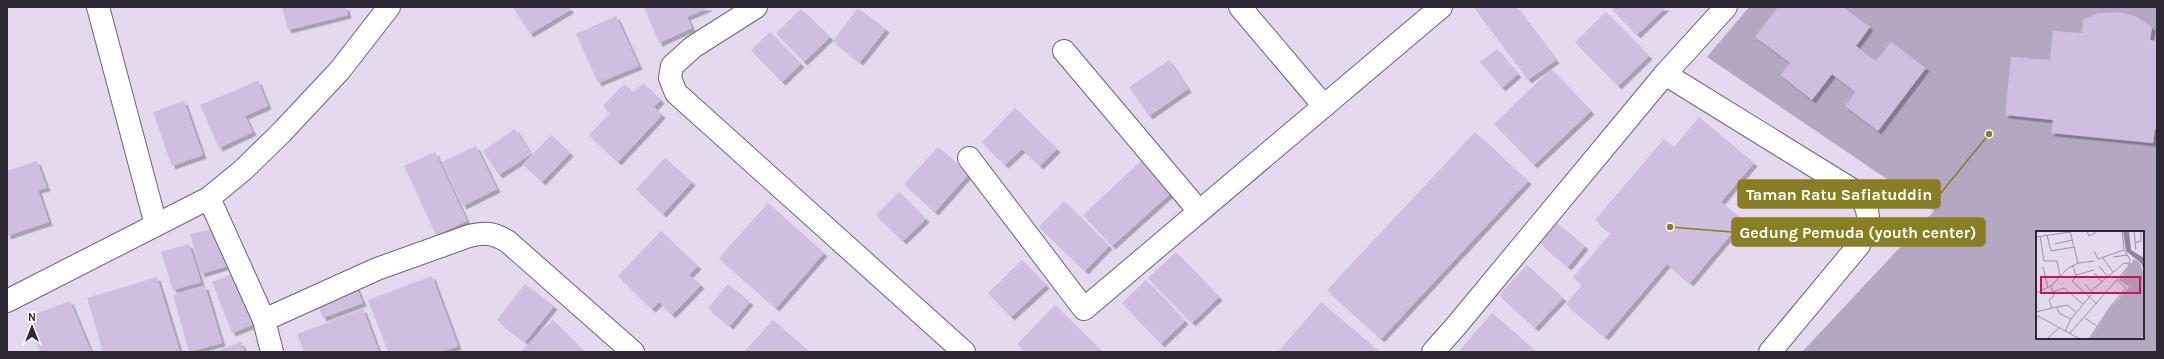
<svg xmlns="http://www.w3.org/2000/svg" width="2164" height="359" font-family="Karla,sans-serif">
<defs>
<filter id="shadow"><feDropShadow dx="3.5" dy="3.5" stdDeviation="0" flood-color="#0004"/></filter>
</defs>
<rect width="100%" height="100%" fill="#e4d9ef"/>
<path fill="#b4a7c2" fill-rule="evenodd" d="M1749,7h408v345h-355l132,-141 -227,-154zM2037,232h106v106h-106z"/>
<g fill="#cfbee0" filter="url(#shadow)">
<polygon points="282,7 346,7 348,15 288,30"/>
<polygon points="513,7 569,7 570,10 530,34"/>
<polygon points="644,7 710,7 687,17 692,28 659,43"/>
<polygon points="1478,7 1516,7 1556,60 1528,80 1475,9"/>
<polygon points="1610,7 1666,7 1637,35"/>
<polygon points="1778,7 1843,7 1870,27 1856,46 1876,61 1891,42 1926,68 1878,131 1845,106 1855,92 1832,74 1812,100 1780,75 1790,63 1755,37"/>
<polygon points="858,8 886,29 860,62 833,41"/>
<polygon points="801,9 830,37 804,62 776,33"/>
<polygon points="1606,12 1649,56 1618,86 1575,42"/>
<polygon points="2117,12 2135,16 2152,27 2150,40 2157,41 2157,130 2155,129 2153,143 2051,133 2053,120 2005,115 2011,57 2050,60 2053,31 2082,33 2083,20 2098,13"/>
<polygon points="616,16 639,66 598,83 576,34"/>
<polygon points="770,32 801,64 782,82 751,50"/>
<polygon points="1497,49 1518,74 1502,88 1480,62"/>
<polygon points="1169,60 1188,89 1149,116 1129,87"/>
<polygon points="1551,69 1591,111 1534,165 1494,124"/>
<polygon points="258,81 268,106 245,116 253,132 219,148 200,105"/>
<polygon points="643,83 661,100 654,107 662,115 618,162 589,135 610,113 603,106 624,84 634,92"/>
<polygon points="184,101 203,155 172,166 153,112"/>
<polygon points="1015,108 1057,149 1040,166 1022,149 1005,165 982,142"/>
<polygon points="1699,117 1754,163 1721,202 1743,220 1690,283 1667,264 1605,337 1566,304 1582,285 1573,277 1611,233 1595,220 1664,139 1674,147"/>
<polygon points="515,129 531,154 499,175 483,151"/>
<polygon points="1475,132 1528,181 1381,339 1327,290"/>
<polygon points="551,135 570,153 542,182 523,164"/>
<polygon points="476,146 497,189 463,206 442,162"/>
<polygon points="938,147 969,174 935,212 904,184"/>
<polygon points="435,152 467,221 436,235 404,166"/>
<polygon points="665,158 692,182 663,214 636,189"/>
<polygon points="37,161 47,188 38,190 49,222 7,236 7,171"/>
<polygon points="1141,161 1171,193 1112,246 1083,215"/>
<polygon points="899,192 926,219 903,241 876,215"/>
<polygon points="1064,201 1109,246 1085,271 1039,227"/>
<polygon points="768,203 824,253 776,308 719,258"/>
<polygon points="1557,223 1585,246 1568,267 1540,243"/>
<polygon points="216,228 227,266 201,274 190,234"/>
<polygon points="661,231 698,266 689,275 701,285 672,315 659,302 652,309 618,276"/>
<polygon points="189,244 201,282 173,290 161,252"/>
<polygon points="1176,252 1219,297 1192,323 1148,278"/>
<polygon points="1022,260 1046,285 1011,317 988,293"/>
<polygon points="1527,265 1563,298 1535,328 1499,295"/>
<polygon points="236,272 257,323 232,333 212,282"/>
<polygon points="432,276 458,346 442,352 388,352 368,300"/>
<polygon points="157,277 180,352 103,352 87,298"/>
<polygon points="1146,280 1185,321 1161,344 1122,303"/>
<polygon points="355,284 363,303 323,318 315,298"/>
<polygon points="525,284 554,306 525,342 497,320"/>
<polygon points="728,284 750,302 730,326 708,308"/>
<polygon points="205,286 222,343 189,352 173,295"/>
<polygon points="70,301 91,352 40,352 27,317"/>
<polygon points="1321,302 1380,352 1278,352"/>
<polygon points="1055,305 1103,352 1025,352 1017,344"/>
<polygon points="363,309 379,352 304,352 297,334"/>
<polygon points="1492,313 1537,352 1458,352"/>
<polygon points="553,320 585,352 520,352"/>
<polygon points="773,320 810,352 744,352"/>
<polygon points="241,342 245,352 214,352"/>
</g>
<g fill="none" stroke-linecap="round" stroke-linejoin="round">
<g stroke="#6c6376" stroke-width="24">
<g id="minor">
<polyline points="98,7 156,225"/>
<polyline points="756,7 693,47 672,66 670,78 676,93 964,352"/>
<polyline points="1240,7 1324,106"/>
<polyline points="1064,51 1199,211"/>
<path d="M1665,74l191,118c18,20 13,31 3,53l-89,107"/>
<polyline points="969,158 1084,309 1441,7"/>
<polyline points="209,198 264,320 272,352"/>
<polyline points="7,301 209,198 243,170 281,133 340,70 389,7"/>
<path d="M264,320l113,-51 92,-33c16,-4 24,-3 38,5l126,111"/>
<polyline points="1433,352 1456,326 1665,74 1726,7"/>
</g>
</g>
<use href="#minor" stroke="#fff" stroke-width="22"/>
</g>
<g transform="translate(2036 231)">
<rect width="108" height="108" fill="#e4d9ef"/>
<path d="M98,28l6,4 4,13v60l-6,3h-48l20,-31 19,-21 -10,-7z" fill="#b4a7c2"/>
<path d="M87,0h6l2,19 13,8v12l-3,-7 -15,-12z" fill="#9282a2"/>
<path fill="none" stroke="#9b92a3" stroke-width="1" d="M51,0l2,5 6,-3v-2M98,0l2,19M11,4l4,16 23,-4M4,5l4,25h13l3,15M0,6l34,-5M99,12l6,-2v-9M19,13l17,-4M58,20l4,8 26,-9M77,26l14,-2M67,27l10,14M42,32l16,-2M37,34l3,12 -4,4 25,23M63,35l9,11M7,36l5,20M58,42l8,9M40,44l18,-5M49,53l6,7 33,-28 6,1M15,55l3,10 -5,4 3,8 15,-3 9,7M17,61l11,-4 19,16M0,62l15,-7 16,-17 11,-6 -8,-32M21,77l2,5 12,6M0,81l16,-4M0,84l44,24M49,87l12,8M29,100l6,-12 20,-24M34,102l58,-66 2,-7 -6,-11 -2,-18M11,108l12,-11M53,108l21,-32 16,-19 -9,-8"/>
<path fill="#c2185b" fill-opacity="0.15" stroke="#c2185b" stroke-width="2" d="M5,46h99v16h-99z"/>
<rect width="108" height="108" fill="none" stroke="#2d2831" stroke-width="2"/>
</g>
<path fill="none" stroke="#887e24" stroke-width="1.5" d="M1989 134L1940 194M1670 227L1732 232"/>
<g fill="#887e24" stroke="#fff" stroke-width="1.5">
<circle cx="1989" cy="134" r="4"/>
<circle cx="1670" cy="227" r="4"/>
</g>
<g fill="#887e24" stroke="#887e24" stroke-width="1.5">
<rect x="1738" y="180" width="202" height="28" rx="4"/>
<rect x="1732" y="218" width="253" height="28" rx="4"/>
</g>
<g font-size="16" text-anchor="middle" font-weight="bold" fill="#fff">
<text x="1839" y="200">Taman Ratu Safiatuddin</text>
<text x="1858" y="238">Gedung Pemuda (youth center)</text>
</g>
<rect width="2164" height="359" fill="none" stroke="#2d2831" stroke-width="16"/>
<g transform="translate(32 327)" stroke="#ffffff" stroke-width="3" paint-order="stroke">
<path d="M0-3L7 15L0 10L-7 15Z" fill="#2d2831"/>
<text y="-6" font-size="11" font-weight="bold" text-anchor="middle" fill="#2d2831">N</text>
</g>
</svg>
